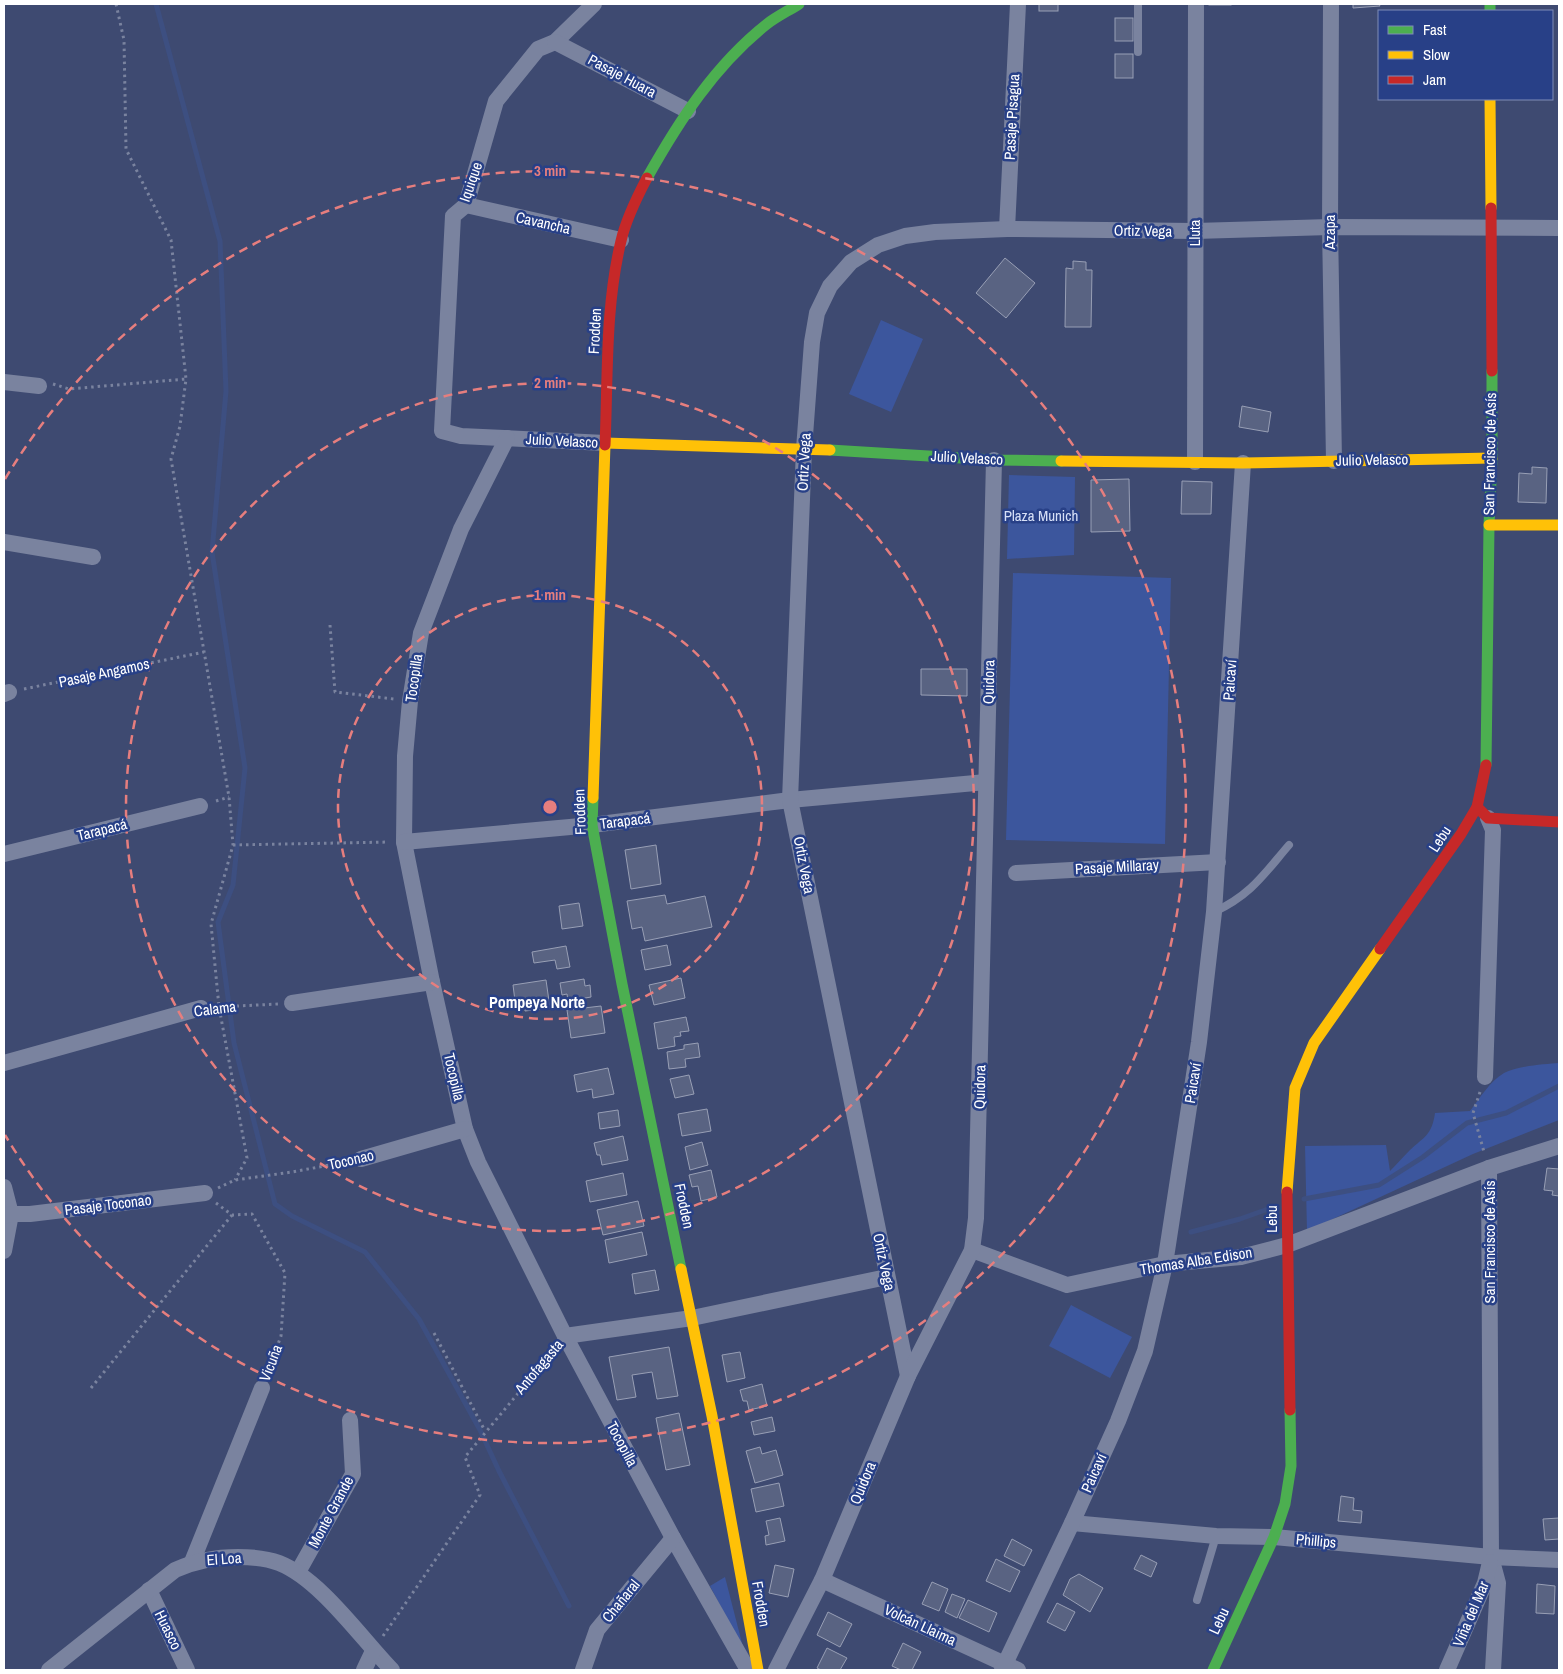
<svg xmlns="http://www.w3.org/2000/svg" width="1563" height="1674" font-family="'Archivo Narrow',sans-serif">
<rect width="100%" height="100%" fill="#3e4a71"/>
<g fill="#3c569d">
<polygon points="881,320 923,339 891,412 849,394"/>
<polygon points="1009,475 1075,477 1074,555 1007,559"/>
<polygon points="1013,573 1171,578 1165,844 1006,840"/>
<path d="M1559,1063v57l-86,34 -166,77 -2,-85 81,-1 4,26c7,-7 13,-14 20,-21 14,-13 22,-15 25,-37l35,-2c10,-13 20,-30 34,-38 13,-7 41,-9 55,-10z"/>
<polygon points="1071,1305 1132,1337 1110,1378 1049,1346"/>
<polygon points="725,1577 744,1651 710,1586"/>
</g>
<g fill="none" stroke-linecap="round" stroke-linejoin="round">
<g stroke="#3d4f81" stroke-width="5">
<polyline points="156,4 220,241 226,391 212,552 245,768 233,885 218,922 234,1043 275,1204 292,1216 365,1252 419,1319 480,1430 499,1471 569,1606"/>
<polyline points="1304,1199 1379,1185 1423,1157 1467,1123 1506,1113 1559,1086"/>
<polyline points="1191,1232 1240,1219 1268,1209"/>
</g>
</g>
<g fill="#596382" stroke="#989fb5">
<rect x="1039" y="4" width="19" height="7"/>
<rect x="1209" y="4" width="22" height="1"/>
<polygon points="1353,4 1379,4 1380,6 1353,8"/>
<rect x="1115" y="18" width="18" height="23"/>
<rect x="1115" y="54" width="18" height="24"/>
<polygon points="1005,258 1035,283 1006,318 976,293"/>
<polygon points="1073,261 1086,262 1086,270 1092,270 1091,327 1065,327 1066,268 1073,269"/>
<polygon points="1242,406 1271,412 1268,432 1239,427"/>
<polygon points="1532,467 1547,468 1546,503 1518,502 1519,473 1532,474"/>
<polygon points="1129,479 1130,531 1091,532 1091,480"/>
<polygon points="1182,481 1212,482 1211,514 1181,514"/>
<polygon points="921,669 967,669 967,696 921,695"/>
<polygon points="656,845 661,884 631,889 625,850"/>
<polygon points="665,895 667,904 705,896 712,927 645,941 642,927 632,929 627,901"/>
<polygon points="579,903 583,926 562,929 559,906"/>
<polygon points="667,945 671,965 645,970 641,950"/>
<polygon points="566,946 570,967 557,969 555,960 534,963 532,952"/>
<polygon points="681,978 685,998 654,1005 649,985"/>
<polygon points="584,979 585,986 590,985 591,997 568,1001 567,994 562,995 560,983"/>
<polygon points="546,980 550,1008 525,1011 524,1000 515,1001 513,985"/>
<polygon points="601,1006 605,1033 571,1038 567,1010"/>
<polygon points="686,1017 689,1031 680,1032 681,1036 674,1037 675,1046 658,1049 654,1023"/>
<polygon points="698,1043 700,1057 685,1059 686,1067 669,1069 667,1052 684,1049 684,1045"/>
<polygon points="608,1068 614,1094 593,1098 592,1089 577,1092 574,1075"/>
<polygon points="689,1075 694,1094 675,1098 670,1079"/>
<polygon points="707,1109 711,1131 682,1136 678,1114"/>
<polygon points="618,1110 620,1126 600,1129 598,1113"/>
<polygon points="623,1136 628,1160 602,1165 600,1155 597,1155 594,1143"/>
<polygon points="702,1142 708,1165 690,1170 685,1147"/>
<polygon points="1547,1168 1559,1169 1559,1196 1552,1195 1553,1191 1544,1190"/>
<polygon points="711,1170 717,1197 701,1201 698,1186 692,1187 689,1175"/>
<polygon points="623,1173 627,1195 590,1202 586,1181"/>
<polygon points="638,1201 644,1226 603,1235 597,1210"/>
<polygon points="642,1232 647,1255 609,1263 605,1240"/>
<polygon points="655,1270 659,1290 635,1294 632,1274"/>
<polygon points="669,1347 678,1396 657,1399 652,1372 632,1375 636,1397 617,1400 609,1357"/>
<polygon points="740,1352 745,1378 727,1382 722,1355"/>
<polygon points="762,1384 767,1406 749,1410 747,1401 743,1401 740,1390"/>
<polygon points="679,1413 690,1465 666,1470 656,1418"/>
<polygon points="772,1417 775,1431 754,1435 751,1422"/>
<polygon points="760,1447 762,1454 776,1450 783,1475 755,1483 746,1451"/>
<polygon points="779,1483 784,1506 756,1512 751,1489"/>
<polygon points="1341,1496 1354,1498 1353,1510 1362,1511 1361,1523 1338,1521"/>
<polygon points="780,1518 785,1541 766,1545 765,1536 769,1535 766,1521"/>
<polygon points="1559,1518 1559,1539 1545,1540 1543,1519"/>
<polygon points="1012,1539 1032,1550 1024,1566 1004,1556"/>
<polygon points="1141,1555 1157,1563 1151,1577 1134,1569"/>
<polygon points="996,1559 1020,1571 1010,1592 986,1581"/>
<polygon points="775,1565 794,1569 788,1597 769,1593"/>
<polygon points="1079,1574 1103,1588 1090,1612 1063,1595 1070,1579"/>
<polygon points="932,1582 948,1589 939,1611 922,1604"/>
<polygon points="1537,1584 1555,1586 1554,1614 1536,1613"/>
<polygon points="952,1594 965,1599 957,1618 945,1612"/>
<polygon points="968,1600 997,1613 989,1632 959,1618"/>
<polygon points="1057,1603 1075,1612 1065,1631 1047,1622"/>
<polygon points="828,1612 852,1624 840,1647 817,1635"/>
<polygon points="903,1643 921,1652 912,1670 901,1670 892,1666"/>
<polygon points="827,1648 847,1658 840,1670 821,1670 817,1668"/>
</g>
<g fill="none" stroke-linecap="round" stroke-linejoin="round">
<g stroke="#7a839f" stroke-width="3" stroke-dasharray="2.5 4" stroke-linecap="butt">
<polyline points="116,4 124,40 126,149 171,240 186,379 180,426 171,459 229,797 233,845 211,924 219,1007 247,1158 235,1180"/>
<polyline points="53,384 69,389 186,379"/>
<polyline points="330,625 335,692 394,699"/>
<polyline points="24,689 204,652"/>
<polyline points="216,801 229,797"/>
<polyline points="233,845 389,842"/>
<polyline points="217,1007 278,1004"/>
<polyline points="1480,1092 1473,1113 1484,1152"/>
<polyline points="218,1188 235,1180 292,1172 346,1162"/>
<polyline points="216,1203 232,1215 252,1214 285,1273 281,1336 267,1374"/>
<polyline points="434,1333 485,1431"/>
<polyline points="91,1388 232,1215"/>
<polyline points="383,1636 480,1495 465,1457 555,1349"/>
</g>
<g stroke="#7a839f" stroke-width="8">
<polyline points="1138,4 1138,52"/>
<path d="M1214,912c37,-17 50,-38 75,-67"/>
<polyline points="1197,1600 1216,1536"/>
</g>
<g stroke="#7a839f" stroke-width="16">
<polyline points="594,4 555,42 538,49 496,101 466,205 453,216 442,431 461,436 605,443"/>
<polyline points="1331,4 1330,227 1334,461"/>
<polyline points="555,42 688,111"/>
<polyline points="466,205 621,240"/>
<polyline points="1007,229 1018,4"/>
<polyline points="4,382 39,386"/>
<polyline points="507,438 461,529 421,633 410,701 405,756 404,842 432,982 465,1129 478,1162 565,1336 673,1538 748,1670"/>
<polyline points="1195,462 1196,4"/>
<polyline points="4,542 93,557"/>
<polyline points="4,694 9,692"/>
<polyline points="404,842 592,825 790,800 986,782"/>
<polyline points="4,854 200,806"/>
<polyline points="1016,873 1218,862"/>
<polyline points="292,1003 432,982"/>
<polyline points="4,1063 201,1008"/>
<polyline points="1485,1077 1493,830 1488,818"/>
<polyline points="361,1159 465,1129"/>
<polyline points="1489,1168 1491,1557 1498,1583 1493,1670"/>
<polyline points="4,1187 11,1214 4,1251"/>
<polyline points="4,1216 11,1214 30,1214 205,1193"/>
<polyline points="972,1250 1067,1285 1165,1264 1241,1257 1287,1245 1489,1168 1559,1146"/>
<polyline points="565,1336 692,1318 887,1277"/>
<polyline points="908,1376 790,800 804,449 812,342 817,313 830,286 851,262 878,245 905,236 935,232 1007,229 1195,231 1330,227 1559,228"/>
<polyline points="1072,1523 1216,1536 1274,1537 1491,1557 1559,1560"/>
<polyline points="192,1562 262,1388"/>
<polyline points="298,1572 353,1474 350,1420"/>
<polyline points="822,1580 1018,1670"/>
<polyline points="149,1590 187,1670"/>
<path d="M49,1670l126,-100c20,-9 40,-13 63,-13 14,0 28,1 41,6 41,16 82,75 113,107"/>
<polyline points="364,1670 373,1651"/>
<polyline points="583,1670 597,1630 673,1538"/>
<polyline points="776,1670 822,1580 908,1376 972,1250 976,1218 994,460"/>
<polyline points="1002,1670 1072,1523 1118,1421 1145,1351 1165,1264 1199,1042 1214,912 1243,463"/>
<polyline points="1447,1670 1485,1583 1490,1562"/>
</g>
<g stroke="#4caf50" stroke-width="11">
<polyline points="1490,4 1490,11"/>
<path d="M647,178c32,-57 68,-113 120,-154 9,-7 21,-13 32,-20"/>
<polyline points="830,450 994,460 1061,461"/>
<polyline points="1486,765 1489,525 1492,458 1492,371"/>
<polyline points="593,798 592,825 622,984 681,1269"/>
<polyline points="1213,1670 1274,1537 1285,1504 1291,1466 1290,1410"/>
</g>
<g stroke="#ffc107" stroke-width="11">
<polyline points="1490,99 1491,208"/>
<polyline points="605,443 830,450"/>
<polyline points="1061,461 1243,463 1492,458"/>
<polyline points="1489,525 1559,525"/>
<polyline points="593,798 605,445"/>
<polyline points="1287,1192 1295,1088 1314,1043 1380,949"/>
<polyline points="681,1269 712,1416 758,1670"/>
</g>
<g stroke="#c62828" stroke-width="11">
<polyline points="1491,208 1492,371"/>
<path d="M605,445c3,-67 0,-138 16,-204 5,-22 16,-44 26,-63"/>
<polyline points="1477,807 1488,818 1559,822"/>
<polyline points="1380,949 1461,834 1477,807 1486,765"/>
<polyline points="1287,1192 1290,1410"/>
</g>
</g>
<g fill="none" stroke="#e67e7e" stroke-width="2.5" stroke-dasharray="9 6">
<circle cx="550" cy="807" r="212"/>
<circle cx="550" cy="807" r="424"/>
<path d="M5 479A636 636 0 1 1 5 1135"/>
</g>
<g text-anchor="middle" stroke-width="5" stroke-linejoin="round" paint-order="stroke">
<g font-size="15" fill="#fff" stroke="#284087">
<text transform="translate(622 76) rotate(28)" y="5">Pasaje Huara</text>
<text transform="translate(1012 117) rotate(-87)" y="5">Pasaje Pisagua</text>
<text transform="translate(471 182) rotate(-71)" y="5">Iquique</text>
<text transform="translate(543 223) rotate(13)" y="5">Cavancha</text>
<text transform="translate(1143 231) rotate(1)" y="5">Ortiz Vega</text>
<text transform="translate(1330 232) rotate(-90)" y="5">Azapa</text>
<text transform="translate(1195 233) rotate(-90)" y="5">Lluta</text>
<text transform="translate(595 331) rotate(-87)" y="5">Frodden</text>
<text transform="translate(562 441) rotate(3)" y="5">Julio Velasco</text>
<text transform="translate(1490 454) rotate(-89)" y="5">San Francisco de Asís</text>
<text transform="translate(967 458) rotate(3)" y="5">Julio Velasco</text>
<text transform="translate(1372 460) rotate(-1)" y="5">Julio Velasco</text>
<text transform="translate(804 462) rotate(-87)" y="5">Ortiz Vega</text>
<text transform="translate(104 673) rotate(-12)" y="5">Pasaje Angamos</text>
<text transform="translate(414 678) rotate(-82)" y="5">Tocopilla</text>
<text transform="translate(1230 680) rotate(-86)" y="5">Paicaví</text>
<text transform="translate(989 682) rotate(-89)" y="5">Quidora</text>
<text transform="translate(580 812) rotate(-92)" y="5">Frodden</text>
<text transform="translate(625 821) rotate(-7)" y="5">Tarapacá</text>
<text transform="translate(102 830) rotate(-14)" y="5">Tarapacá</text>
<text transform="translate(1440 839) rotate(-57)" y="5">Lebu</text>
<text transform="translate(804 865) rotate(79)" y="5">Ortiz Vega</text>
<text transform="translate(1117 867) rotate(-3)" y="5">Pasaje Millaray</text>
<text transform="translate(215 1009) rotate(-7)" y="5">Calama</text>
<text transform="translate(454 1077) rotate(77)" y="5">Tocopilla</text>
<text transform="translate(1193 1083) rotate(-81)" y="5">Paicaví</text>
<text transform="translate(980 1087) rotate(-89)" y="5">Quidora</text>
<text transform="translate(351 1160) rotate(-13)" y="5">Toconao</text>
<text transform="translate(108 1205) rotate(-7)" y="5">Pasaje Toconao</text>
<text transform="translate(684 1206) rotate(78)" y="5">Frodden</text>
<text transform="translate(1272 1219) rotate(-90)" y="5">Lebu</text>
<text transform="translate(1490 1242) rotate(-90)" y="5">San Francisco de Asís</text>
<text transform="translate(1196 1261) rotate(-9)" y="5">Thomas Alba Edison</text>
<text transform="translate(884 1262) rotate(78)" y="5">Ortiz Vega</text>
<text transform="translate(271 1363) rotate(-69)" y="5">Vicuña</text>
<text transform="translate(539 1367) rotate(-50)" y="5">Antofagasta</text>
<text transform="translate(622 1444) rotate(62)" y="5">Tocopilla</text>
<text transform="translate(1094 1473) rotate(-66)" y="5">Paicaví</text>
<text transform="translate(863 1483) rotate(-67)" y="5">Quidora</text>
<text transform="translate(331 1512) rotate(-62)" y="5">Monte Grande</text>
<text transform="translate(1316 1541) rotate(5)" y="5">Phillips</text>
<text transform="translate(224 1559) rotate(-4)" y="5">El Loa</text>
<text transform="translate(621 1601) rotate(-51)" y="5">Chañaral</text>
<text transform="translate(761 1604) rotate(80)" y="5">Frodden</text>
<text transform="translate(1471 1614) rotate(-67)" y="5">Viña del Mar</text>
<text transform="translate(1219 1621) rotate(-65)" y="5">Lebu</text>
<text transform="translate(920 1625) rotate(25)" y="5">Volcán Llaima</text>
<text transform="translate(168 1630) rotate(64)" y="5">Huasco</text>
</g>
<g font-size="15" fill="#d7e0f7" stroke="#284087">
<text x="1041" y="521">Plaza Munich</text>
</g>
<g font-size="16" font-weight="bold" fill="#fff" stroke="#284087">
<text x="537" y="1008">Pompeya Norte</text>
</g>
</g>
<circle cx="550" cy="807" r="8" fill="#e67e7e" stroke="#284087" stroke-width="2.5"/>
<g font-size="15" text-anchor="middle" font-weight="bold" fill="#e67e7e" stroke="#284087" stroke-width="5" stroke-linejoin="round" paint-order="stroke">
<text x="550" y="176">3 min</text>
<text x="550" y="388">2 min</text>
<text x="550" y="600">1 min</text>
</g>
<rect width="1563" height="1674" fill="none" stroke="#ffffff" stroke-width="10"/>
<rect x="1378" y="10" width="175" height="90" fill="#284087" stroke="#7e8cb7"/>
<rect x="1388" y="26" width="25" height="8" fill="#4caf50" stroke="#7e8cb7"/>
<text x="1423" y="35" font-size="15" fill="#ffffff">Fast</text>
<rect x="1388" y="51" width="25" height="8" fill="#ffc107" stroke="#7e8cb7"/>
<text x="1423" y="60" font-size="15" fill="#ffffff">Slow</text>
<rect x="1388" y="76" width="25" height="8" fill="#c62828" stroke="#7e8cb7"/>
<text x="1423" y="85" font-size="15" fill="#ffffff">Jam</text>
</svg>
